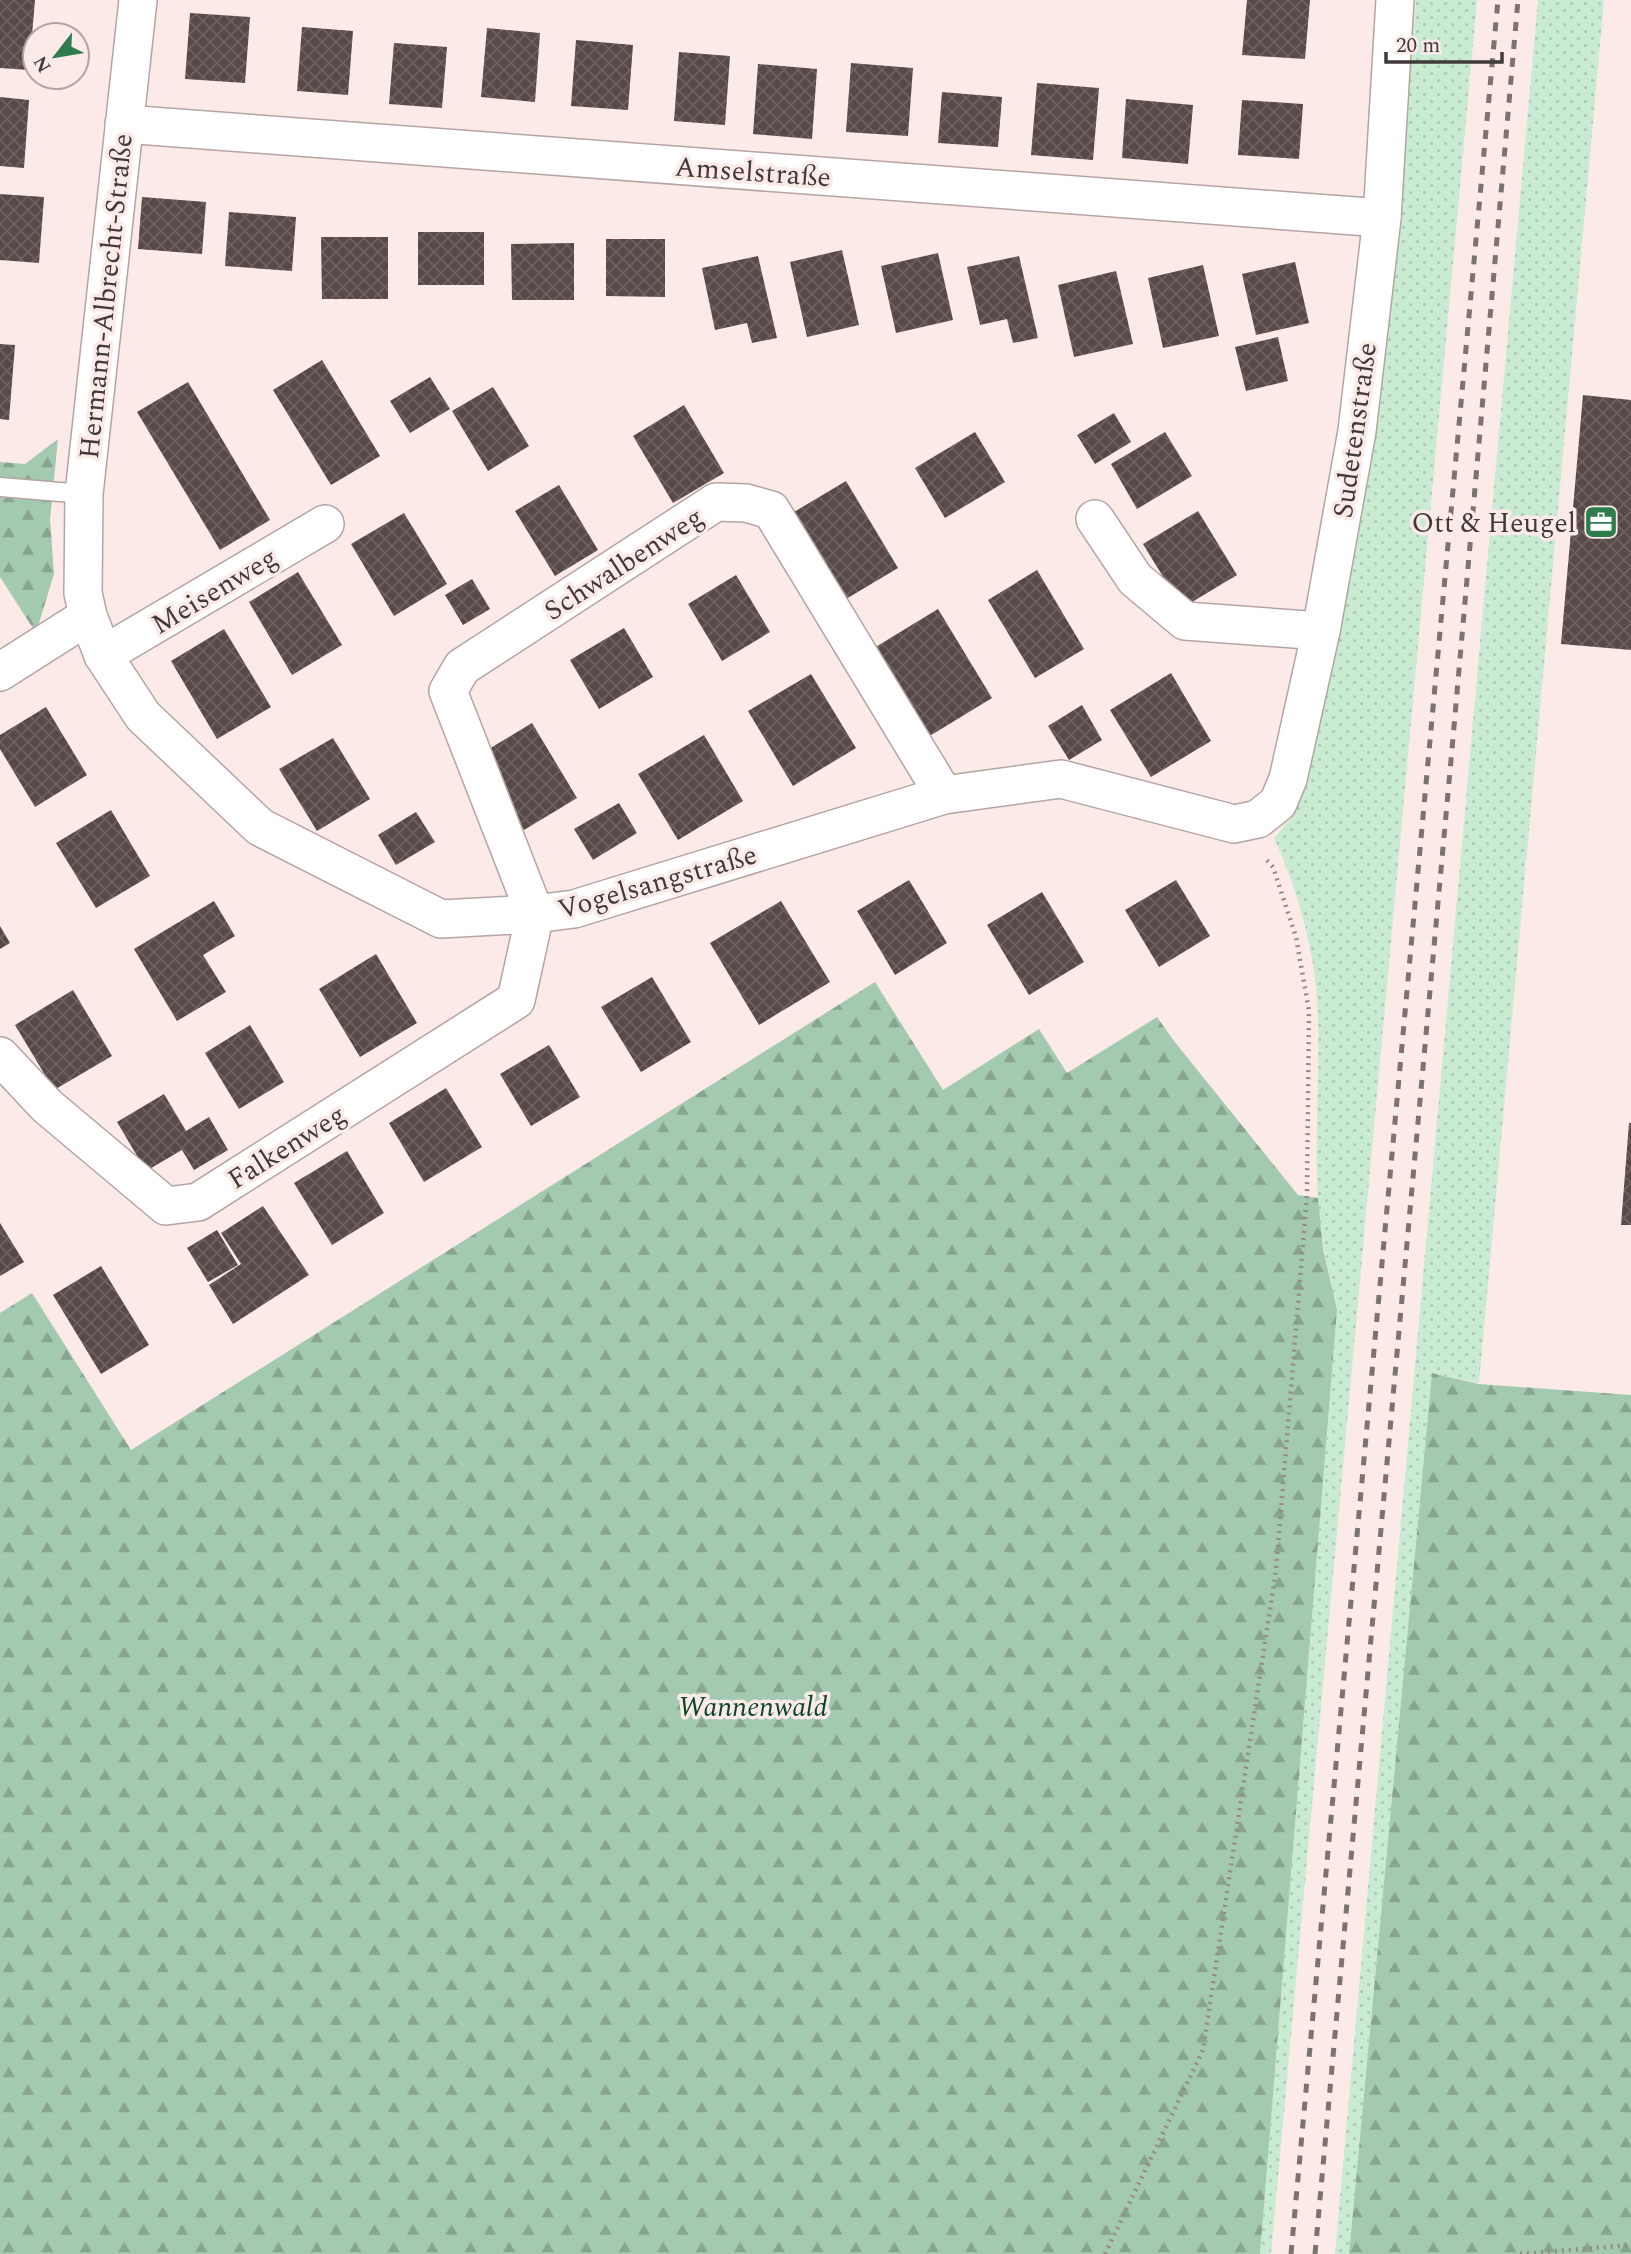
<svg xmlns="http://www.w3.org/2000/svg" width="1631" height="2254" font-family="Spectral,serif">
<defs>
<pattern id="grass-dots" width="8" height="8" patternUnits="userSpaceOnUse" patternTransform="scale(1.75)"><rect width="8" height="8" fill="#c8ebd2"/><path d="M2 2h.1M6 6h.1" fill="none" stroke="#adcab5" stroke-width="1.8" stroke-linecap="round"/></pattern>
<pattern id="forest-firs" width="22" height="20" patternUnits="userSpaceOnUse" patternTransform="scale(1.75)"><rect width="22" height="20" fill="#a3c9ae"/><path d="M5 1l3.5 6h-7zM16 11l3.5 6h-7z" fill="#86a48f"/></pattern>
<pattern id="building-cross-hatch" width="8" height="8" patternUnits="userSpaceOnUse" patternTransform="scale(1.75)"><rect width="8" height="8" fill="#574948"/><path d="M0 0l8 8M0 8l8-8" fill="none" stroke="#6d6261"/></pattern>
</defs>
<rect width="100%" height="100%" fill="#fbeae8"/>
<g fill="url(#grass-dots)">
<path d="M1416,0h61l-206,2254h-11l77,-944c-8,-36 -17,-73 -19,-110 -4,-60 2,-121 0,-182 -1,-60 -19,-126 -44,-180l18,-21 14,-30 33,-150 38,-206 23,-211z"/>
<polygon points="1538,0 1604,0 1479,1383 1432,1373 1349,2254 1335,2254"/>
</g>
<g fill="url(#forest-firs)">
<polygon points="58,439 50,519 54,574 36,633 0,577 0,462 25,464"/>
<polygon points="875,982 943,1090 1039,1029 1067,1073 1157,1017 1174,1041 1298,1195 1318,1198 1323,1249 1337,1310 1260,2254 0,2254 0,1313 32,1293 131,1450"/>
<polygon points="1432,1373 1479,1384 1631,1395 1631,2254 1349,2254"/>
</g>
<g fill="url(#building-cross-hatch)">
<polygon points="0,0 35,0 29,70 0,68"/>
<polygon points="1247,0 1310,0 1305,59 1242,55"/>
<polygon points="190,13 250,17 245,83 185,79"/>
<polygon points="302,27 353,31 348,95 297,91"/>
<polygon points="487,28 540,33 535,102 481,97"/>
<polygon points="576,40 633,45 628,110 571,106"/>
<polygon points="394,43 447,47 442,108 389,104"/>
<polygon points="679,52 730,56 725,125 674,121"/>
<polygon points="851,63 913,68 908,136 846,132"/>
<polygon points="758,64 817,69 812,139 753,134"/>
<polygon points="1037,83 1099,88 1093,160 1031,155"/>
<polygon points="942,92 1002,97 998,147 938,143"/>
<polygon points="0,97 29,100 24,168 0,166"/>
<polygon points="1126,99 1193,105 1188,164 1122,158"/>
<polygon points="1242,100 1303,104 1299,159 1238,155"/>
<polygon points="0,194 44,197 39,263 0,260"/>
<polygon points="142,197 206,202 202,254 138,249"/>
<polygon points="229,212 296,217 292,271 225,266"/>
<rect x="418" y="232" width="66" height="53"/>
<polygon points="321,237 388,237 388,299 322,299"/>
<polygon points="606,239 665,239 665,297 606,296"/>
<polygon points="574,243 574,300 512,300 511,244"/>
<polygon points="842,250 859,325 807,337 790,262"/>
<polygon points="938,253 953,320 896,333 881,266"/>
<polygon points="758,256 777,338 752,343 747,323 715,330 702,268"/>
<polygon points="1019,256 1038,338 1013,343 1007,319 980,325 967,267"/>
<polygon points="1295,262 1309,323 1256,335 1242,274"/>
<polygon points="1203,265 1219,336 1163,348 1148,278"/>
<polygon points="1116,271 1133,344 1074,357 1058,285"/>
<polygon points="1278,337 1288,381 1246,391 1235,347"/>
<polygon points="0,344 15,345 9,420 0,419"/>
<polygon points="322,360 380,456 331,485 273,390"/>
<polygon points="430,377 450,409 410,433 390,401"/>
<polygon points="188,382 270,520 220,550 137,412"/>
<polygon points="493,387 529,446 488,471 452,411"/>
<polygon points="1583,395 1631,400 1631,650 1561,644"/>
<polygon points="684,405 724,473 673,503 633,436"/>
<polygon points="1114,413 1131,442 1095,464 1077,435"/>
<polygon points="975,432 1005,482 945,518 915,468"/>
<polygon points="1165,432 1192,476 1137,509 1111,464"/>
<polygon points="846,481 898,568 846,599 794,512"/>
<polygon points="559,485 598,550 555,576 515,511"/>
<polygon points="1198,511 1237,575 1182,608 1143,544"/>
<polygon points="404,513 447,584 394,616 351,544"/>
<polygon points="1037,570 1084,649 1035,678 988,600"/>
<polygon points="298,572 342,645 292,675 249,602"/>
<polygon points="736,575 770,632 722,661 688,604"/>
<polygon points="472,579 490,609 463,625 445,595"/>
<polygon points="938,609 992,698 928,737 874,648"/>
<polygon points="624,628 653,677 599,709 570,660"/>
<polygon points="224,629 271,707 217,739 171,661"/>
<polygon points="1171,673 1211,741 1151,777 1110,710"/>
<polygon points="811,674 856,748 793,786 748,711"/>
<polygon points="1082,705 1102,740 1069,760 1048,726"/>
<polygon points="46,707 87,775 35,807 0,749 0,735"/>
<polygon points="532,723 577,798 524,830 479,755"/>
<polygon points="704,735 743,801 678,840 638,774"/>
<polygon points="333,738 370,799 317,831 279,769"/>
<polygon points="619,803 637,833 593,860 574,829"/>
<polygon points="111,810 150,876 96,908 56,843"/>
<polygon points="416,812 435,842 396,865 378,835"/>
<polygon points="909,880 947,943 895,975 857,911"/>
<polygon points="1176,880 1210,936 1159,967 1125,910"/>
<polygon points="1042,892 1084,962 1029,995 987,925"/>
<polygon points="214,901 235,936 203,955 226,992 177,1021 134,949"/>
<polygon points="781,901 830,982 759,1025 710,943"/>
<polygon points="0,926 10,943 0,949"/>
<polygon points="376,954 417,1023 360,1057 319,989"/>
<polygon points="652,977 691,1042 641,1072 601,1007"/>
<polygon points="73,990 112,1056 54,1090 15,1025"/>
<polygon points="250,1025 284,1082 239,1109 205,1053"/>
<polygon points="549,1045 580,1097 531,1126 500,1074"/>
<polygon points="446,1088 482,1147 424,1182 389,1123"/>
<polygon points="164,1094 186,1131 209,1117 228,1150 194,1170 182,1150 146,1171 117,1122"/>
<polygon points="1629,1123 1631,1123 1631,1225 1621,1225"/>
<polygon points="347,1151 384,1213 332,1245 294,1183"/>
<polygon points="263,1206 309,1275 233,1324 209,1285 241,1264 221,1233"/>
<polygon points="0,1223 24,1262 0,1276"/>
<polygon points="217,1230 238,1265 208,1282 187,1248"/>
<polygon points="101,1266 149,1345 101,1374 53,1295"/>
</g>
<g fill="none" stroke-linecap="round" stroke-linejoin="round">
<g stroke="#b4a4a3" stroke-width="21">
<polyline id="service" points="0,487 84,494"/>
</g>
<g stroke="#b4a4a3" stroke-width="40">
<g id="minor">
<polyline points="138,0 84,494 83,593 88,616 103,655 143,716 260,827 441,919 535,914 574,909 944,795 1061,779 1234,824 1258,819 1278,803 1288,779 1321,631 1357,431 1382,218 1395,0"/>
<polyline points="124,124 1382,218"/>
<polyline points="1095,519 1135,579 1185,621 1321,631"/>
<polyline points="103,655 325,524"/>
<polyline points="0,672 88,616"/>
<polyline points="0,1056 47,1106 166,1206 198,1202 516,1000 535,914 448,691 462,667 716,502 746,503 771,510 944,795"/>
</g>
</g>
<g stroke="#968a89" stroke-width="4.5" stroke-dasharray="2 5" stroke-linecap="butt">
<polyline points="1105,2254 1203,2050 1276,1570 1307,1195 1309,1011 1296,937 1273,867 1264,857"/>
<polyline points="1520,2254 1631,2245"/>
</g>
<use href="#service" stroke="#fff" stroke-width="18"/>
<use href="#minor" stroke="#fff" stroke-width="37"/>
<g stroke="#7c7272" stroke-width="5" stroke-dasharray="9 9" stroke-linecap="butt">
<polyline points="1291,2254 1498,0"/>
<polyline points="1315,2254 1453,738 1518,0"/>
</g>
</g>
<defs>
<g id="office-square" transform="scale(1.75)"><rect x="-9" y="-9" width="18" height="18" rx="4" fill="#2d7c4c" stroke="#fbeae8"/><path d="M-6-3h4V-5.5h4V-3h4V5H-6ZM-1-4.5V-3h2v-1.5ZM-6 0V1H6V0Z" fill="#fff"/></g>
</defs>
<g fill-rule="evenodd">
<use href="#office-square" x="1601" y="522"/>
</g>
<g text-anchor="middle" stroke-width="7" stroke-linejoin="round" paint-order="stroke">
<g font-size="28" fill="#413a3a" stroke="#fbeae8">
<text transform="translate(753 171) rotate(4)" y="10">Amselstraße</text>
<text transform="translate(105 296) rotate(-84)" y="10">Hermann-Albrecht-Straße</text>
<text transform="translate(1354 430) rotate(-82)" y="10">Sudetenstraße</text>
<text transform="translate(623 563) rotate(-33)" y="10">Schwalbenweg</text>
<text transform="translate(214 590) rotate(-31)" y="10">Meisenweg</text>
<text transform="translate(657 881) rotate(-16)" y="10">Vogelsangstraße</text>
<text transform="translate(286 1146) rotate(-32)" y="10">Falkenweg</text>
</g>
<g font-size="28" fill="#413a3a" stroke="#fbeae8" text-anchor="end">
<text x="1576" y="532">Ott &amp; Heugel</text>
</g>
<g font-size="28" font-style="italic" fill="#094826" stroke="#fbeae8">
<text x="753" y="1716">Wannenwald</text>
</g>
</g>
<g transform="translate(56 56) rotate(239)"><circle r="33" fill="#fbeae8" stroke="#b1a4a2" stroke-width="2"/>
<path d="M0-5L12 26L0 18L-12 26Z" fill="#2d7c4c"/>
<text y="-10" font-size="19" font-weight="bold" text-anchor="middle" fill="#413a3a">N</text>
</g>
<path d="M1386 52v10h116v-10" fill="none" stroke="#413a3a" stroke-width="3.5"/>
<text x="1396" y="52" font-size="21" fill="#413a3a" stroke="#fbeae8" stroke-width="5" paint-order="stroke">20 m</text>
</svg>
